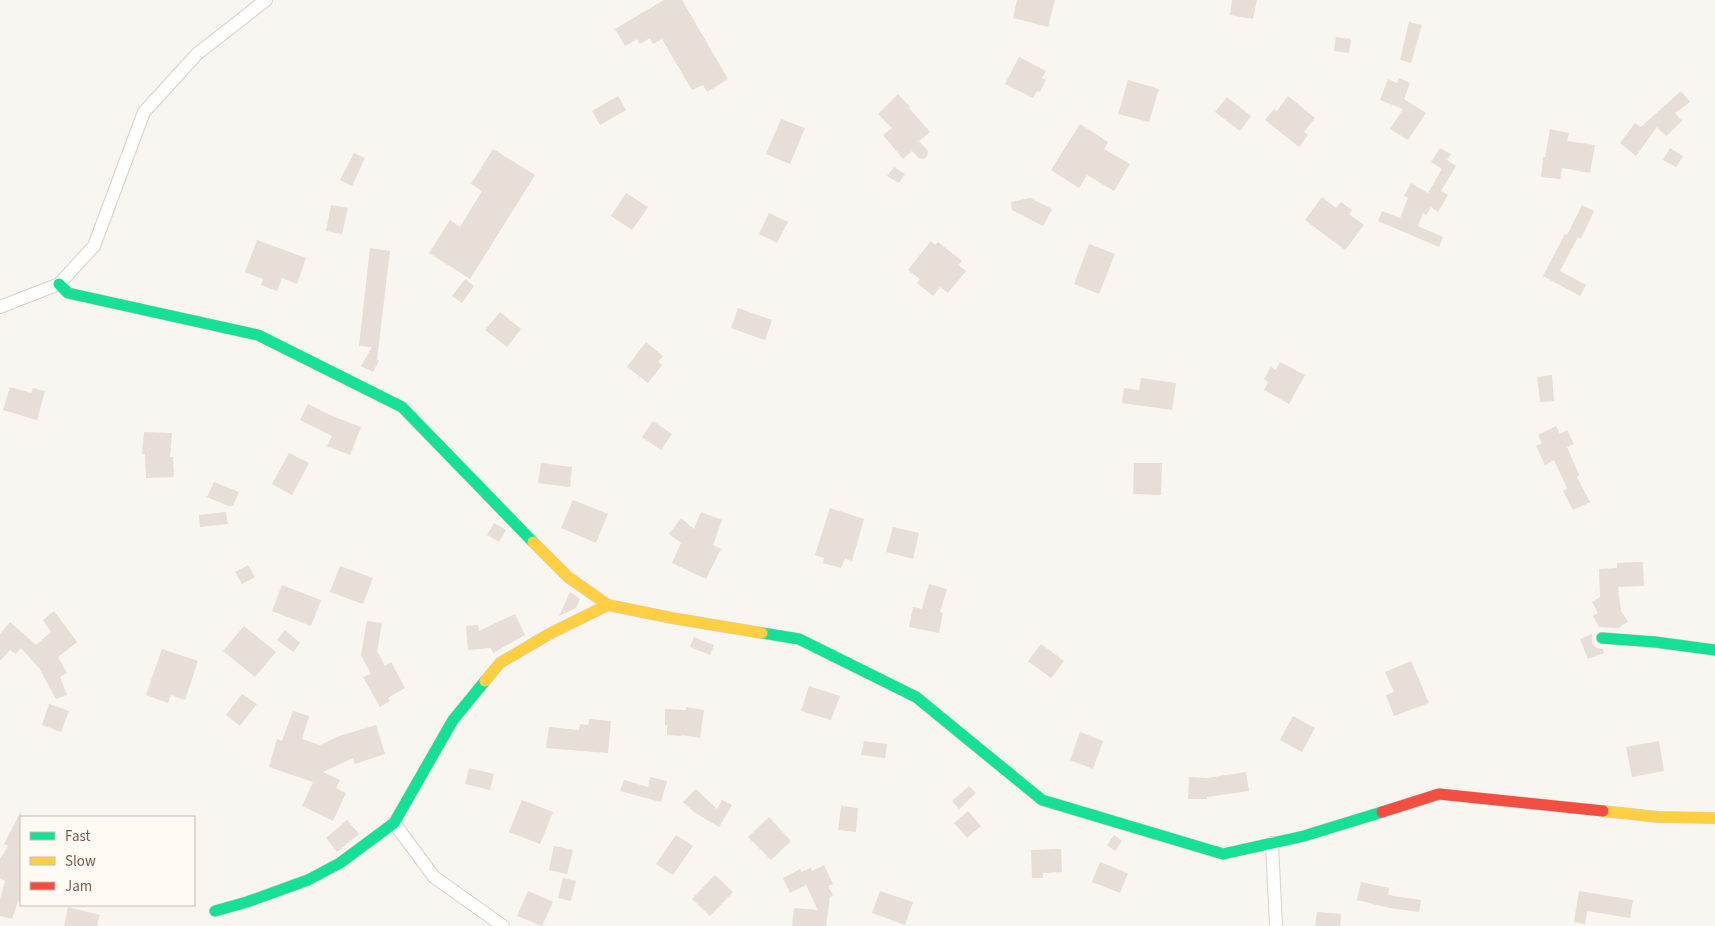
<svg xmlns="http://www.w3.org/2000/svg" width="1715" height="926" font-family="'Source Sans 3',sans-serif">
<rect width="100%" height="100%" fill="#f9f5f0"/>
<g fill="#e6ded7">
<polygon points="664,0 682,0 728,79 707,92 703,85 692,90 662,39 653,44 650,38 640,44 637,39 625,46 615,29"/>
<polygon points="1017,0 1055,0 1048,27 1013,18"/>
<polygon points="1232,0 1257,0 1253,19 1230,15"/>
<polygon points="1409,22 1422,25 1411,63 1400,60"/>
<polygon points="1336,37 1351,39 1349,53 1334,51"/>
<polygon points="1019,57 1046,71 1042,78 1046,80 1040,92 1037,91 1033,98 1005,84"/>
<polygon points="1399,78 1410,83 1404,99 1426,113 1408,140 1390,129 1403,109 1380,100 1388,79 1397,83"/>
<polygon points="1128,80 1159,89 1149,122 1118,114"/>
<polygon points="1681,91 1690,102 1675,113 1682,121 1666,136 1657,127 1636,156 1620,143 1635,123 1641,127"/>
<polygon points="898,94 910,107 909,108 930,132 919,141 928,151 927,156 924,159 919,158 912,151 903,159 883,135 892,128 878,114"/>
<polygon points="618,96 626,110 600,125 592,111"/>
<polygon points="1288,96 1315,118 1304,132 1308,135 1299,147 1265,120 1274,109 1277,111"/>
<polygon points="1227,97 1251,116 1240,131 1215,112"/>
<polygon points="781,119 805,128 790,164 766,154"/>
<polygon points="1080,124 1108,142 1104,149 1130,164 1114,191 1087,175 1079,188 1051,170"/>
<polygon points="1550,129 1569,133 1567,141 1595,145 1590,173 1562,168 1560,179 1541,177 1543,157 1545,157"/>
<polygon points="1440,148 1451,154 1447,160 1456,166 1441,191 1448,195 1438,212 1431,207 1426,215 1423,213 1418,226 1443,237 1439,247 1378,221 1382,211 1400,218 1408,198 1404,196 1411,183 1428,193 1442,169 1431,162"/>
<polygon points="1670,148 1683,156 1676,167 1663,160"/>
<polygon points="493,149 535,175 470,279 429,253 450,220 460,227 482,191 471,184"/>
<polygon points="354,153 365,158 352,186 340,180"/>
<polygon points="894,167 905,174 899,183 887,176"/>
<polygon points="626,193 648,207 632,230 611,216"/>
<polygon points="1322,197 1336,208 1341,202 1352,210 1349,214 1364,225 1345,250 1305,220"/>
<polygon points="1030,198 1052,209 1043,226 1012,210 1011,202"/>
<polygon points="331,205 348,208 342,234 326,231"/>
<polygon points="1582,205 1594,211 1581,239 1578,237 1560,271 1586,285 1580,296 1543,276 1565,234 1567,235"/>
<polygon points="769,213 788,222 777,243 759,234"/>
<polygon points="257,240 306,258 297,284 282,278 277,291 261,285 263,279 245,272"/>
<polygon points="931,241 935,245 938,242 962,261 958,265 966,271 948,293 940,287 933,296 917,283 920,279 908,270"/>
<polygon points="1089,244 1115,254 1099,294 1074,284"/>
<polygon points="370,248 390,251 377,359 379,361 373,372 361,366 372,347 359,346"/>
<polygon points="465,279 474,286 462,303 452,296"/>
<polygon points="738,308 772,320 765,340 731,328"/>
<polygon points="500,312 521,329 507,347 485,330"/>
<polygon points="646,342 663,356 658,362 662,365 648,383 627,367"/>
<polygon points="1280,362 1305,375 1289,404 1264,390 1268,382 1264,379 1271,367 1276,370"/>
<polygon points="1552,375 1554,401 1540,402 1537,377"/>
<polygon points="1141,378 1176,383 1172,410 1122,403 1124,388 1139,390"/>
<polygon points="10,387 31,393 33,388 45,391 37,420 3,410"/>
<polygon points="308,404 330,415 361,427 350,455 327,446 332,436 300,420"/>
<polygon points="653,421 672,434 661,450 642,437"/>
<polygon points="1556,426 1560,434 1567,430 1574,444 1567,447 1579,475 1577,477 1590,502 1573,510 1563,491 1567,488 1554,460 1545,465 1536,446 1542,443 1538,435"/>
<polygon points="144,432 172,433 170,457 173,457 174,477 146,478 145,454 142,454"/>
<polygon points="289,453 309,463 292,495 272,484"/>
<polygon points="541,463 572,467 570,487 538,483"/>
<polygon points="1134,463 1162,463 1161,495 1133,494"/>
<polygon points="214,482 239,492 233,506 229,506 207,497"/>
<polygon points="573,500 608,514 596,543 561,528"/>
<polygon points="830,508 864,519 852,561 845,558 841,568 823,563 824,558 815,555"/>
<polygon points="226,512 228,524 200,527 199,515"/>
<polygon points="701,512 722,520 713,545 721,549 706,579 672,563 681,543 669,534 681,518 694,529"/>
<polygon points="494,523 506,530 499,542 487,535"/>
<polygon points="893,527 919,533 913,559 886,552"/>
<polygon points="1643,562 1644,586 1618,587 1621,611 1628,622 1618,628 1599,627 1593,616 1598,613 1592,602 1600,597 1599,569 1617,568 1617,563"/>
<polygon points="248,565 255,577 242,584 235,572"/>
<polygon points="340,566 373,578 363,604 330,592"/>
<polygon points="929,584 947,589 940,612 943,613 939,633 909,627 913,607 922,609"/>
<polygon points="282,585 321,600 311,626 272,611"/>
<polygon points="570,592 580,599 576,608 559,616"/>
<polygon points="54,611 77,642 58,657 67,673 60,677 67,695 56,699 39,668 21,648 16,654 10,650 0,661 0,634 10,622 36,645 51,632 43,620"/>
<polygon points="515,614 525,635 493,653 491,648 468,650 466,626 478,625 479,631"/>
<polygon points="367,621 382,623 377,651 385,666 391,662 405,688 388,698 390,701 380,707 363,677 371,674 361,655"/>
<polygon points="244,626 276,652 255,677 223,651"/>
<polygon points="285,630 300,643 293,652 277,640"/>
<polygon points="1592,634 1592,643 1596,648 1603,649 1604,653 1588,659 1580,639"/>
<polygon points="694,637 714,645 710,655 690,647"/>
<polygon points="1041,644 1064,661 1051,678 1028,661"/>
<polygon points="162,649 198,661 185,700 171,695 168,703 146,695"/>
<polygon points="1411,661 1429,703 1394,716 1386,695 1394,692 1385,672"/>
<polygon points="809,686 840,696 831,720 801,711"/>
<polygon points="242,694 257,704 240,726 226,715"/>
<polygon points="49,704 69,711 61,732 42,725"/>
<polygon points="686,707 704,710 700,738 682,735 681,736 667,735 667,725 665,725 665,709 686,710"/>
<polygon points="293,711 309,716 302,739 320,745 339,736 376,725 385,754 355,764 353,758 323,772 340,780 336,788 346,793 333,821 302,806 313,782 269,767 277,739 282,741"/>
<polygon points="1293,716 1315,728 1302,752 1280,740"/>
<polygon points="589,719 611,721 608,753 546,748 549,727 579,730 580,724 588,725"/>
<polygon points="1080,732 1103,741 1093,769 1070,760"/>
<polygon points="864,741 887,744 885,758 861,755"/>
<polygon points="1659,741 1664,771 1632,777 1626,747"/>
<polygon points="469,768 494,774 490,790 465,784"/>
<polygon points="1246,772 1249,791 1207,797 1207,799 1188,799 1189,777 1207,778"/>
<polygon points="650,777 667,781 661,802 620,791 624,780 648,787"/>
<polygon points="969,786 976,793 959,809 952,801"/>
<polygon points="696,789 717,809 722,800 732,805 719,827 694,812 683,802"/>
<polygon points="522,800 553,812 540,844 509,832"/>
<polygon points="841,806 858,808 856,832 838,830"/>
<polygon points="21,811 21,902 18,901 12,919 0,916 0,899 5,881 0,878 0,859 8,846 4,844"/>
<polygon points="968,811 981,826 967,838 954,823"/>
<polygon points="769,817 791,841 771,860 748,837"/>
<polygon points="347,820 359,834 337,852 326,838"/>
<polygon points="676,835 693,846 673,875 656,864"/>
<polygon points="1114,835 1122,841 1115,851 1107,845"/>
<polygon points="554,846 573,850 567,874 549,870"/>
<polygon points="1061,849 1062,872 1043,873 1043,878 1032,878 1031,850"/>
<polygon points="1100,862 1128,873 1120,893 1092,882"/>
<polygon points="824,865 833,884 828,886 833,895 830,897 826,926 792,926 794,908 818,910 806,885 790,893 783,878 800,869 801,872 811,868 812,871"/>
<polygon points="715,875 733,892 710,916 692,899"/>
<polygon points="563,878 576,881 571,901 558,898"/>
<polygon points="1361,882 1389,888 1388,895 1421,900 1419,912 1389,908 1357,900"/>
<polygon points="528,891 553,902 542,926 517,916"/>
<polygon points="880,891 913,902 905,925 872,913"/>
<polygon points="1579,891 1633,900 1630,918 1587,911 1585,924 1574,922"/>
<polygon points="68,907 100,915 97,926 64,926"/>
<polygon points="1317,912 1341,914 1340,926 1315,926"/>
</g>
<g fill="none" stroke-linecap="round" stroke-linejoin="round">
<g stroke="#d7d1cb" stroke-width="14">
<g id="street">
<polyline points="0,307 59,284 94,246 144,112 197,54 266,0"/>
<polyline points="394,823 434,877 503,926"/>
<polyline points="1272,843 1276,926"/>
</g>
</g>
<g stroke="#d9d2cb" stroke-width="12">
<g id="fast">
<polyline points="59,284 68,293 258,335 402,407 533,542"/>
<polyline points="762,633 799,639 916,697 1042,800 1223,854 1304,836 1382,812"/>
<polyline points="1602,638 1655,642 1715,650"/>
<polyline points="215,911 247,902 308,880 340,863 394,823 453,720 485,681"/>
</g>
</g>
<g stroke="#d9d2cb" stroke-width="12">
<g id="slow">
<polyline points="533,542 568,577 608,605 672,618 762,633"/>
<polyline points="485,681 500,663 551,633 608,605"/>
<polyline points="1603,811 1658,817 1715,818"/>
</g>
</g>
<g stroke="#d9d2cb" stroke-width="12">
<polyline id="jam" points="1382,812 1439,794 1603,811"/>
</g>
<use href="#street" stroke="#fefefd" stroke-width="12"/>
<use href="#fast" stroke="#16e098" stroke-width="11"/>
<use href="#slow" stroke="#ffcf43" stroke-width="11"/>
<use href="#jam" stroke="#f24e42" stroke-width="11"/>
</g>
<rect x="20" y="816" width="175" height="90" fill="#fffaf3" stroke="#cabbb1"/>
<rect x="30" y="832" width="25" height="8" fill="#16e098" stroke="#cabbb1"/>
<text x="65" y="841" font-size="15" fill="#7a5c4d">Fast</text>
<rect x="30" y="857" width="25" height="8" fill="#ffcf43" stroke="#cabbb1"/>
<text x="65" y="866" font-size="15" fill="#7a5c4d">Slow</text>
<rect x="30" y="882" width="25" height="8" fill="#f24e42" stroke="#cabbb1"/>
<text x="65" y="891" font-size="15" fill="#7a5c4d">Jam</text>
</svg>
